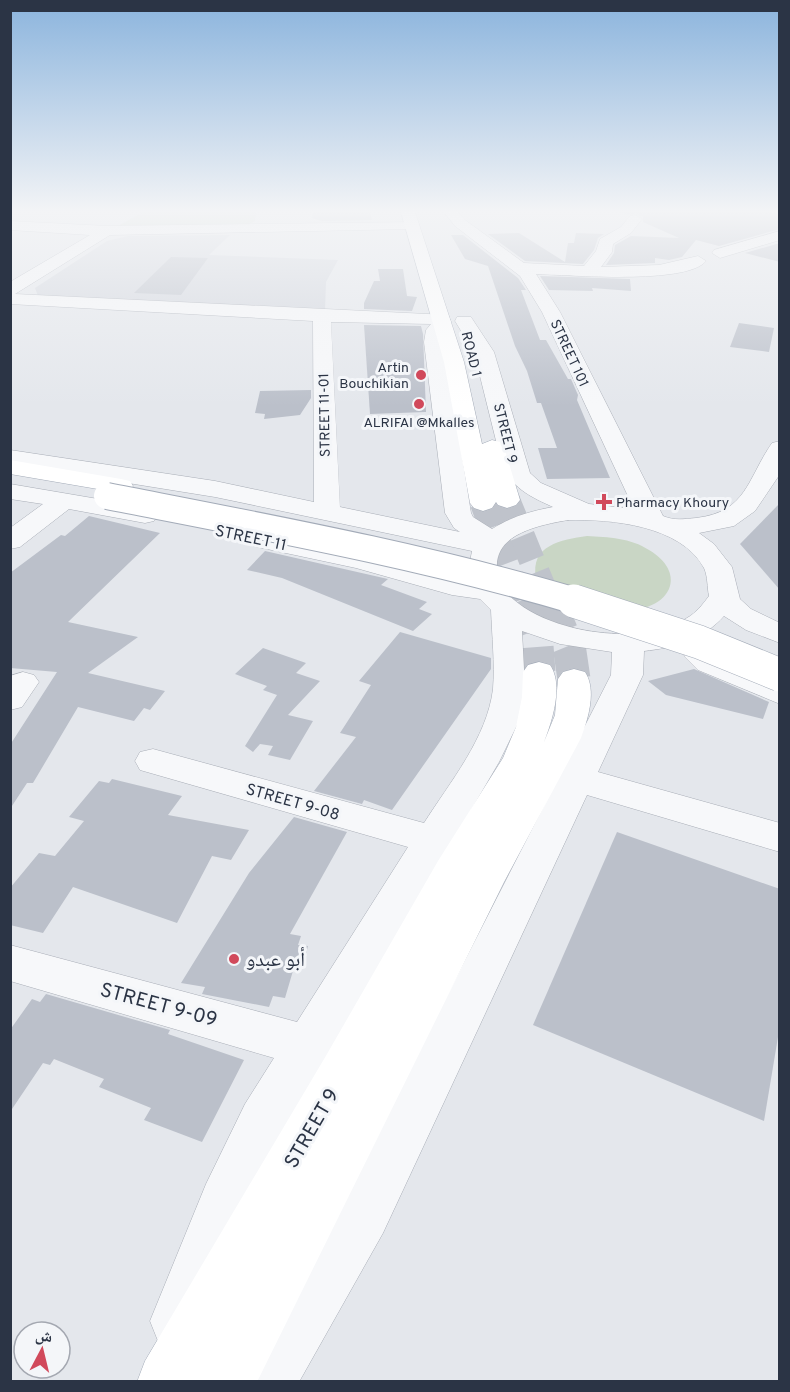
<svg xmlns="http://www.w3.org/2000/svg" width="790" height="1392" font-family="Overpass,'Noto Naskh Arabic',sans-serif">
<rect width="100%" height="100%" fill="#e4e7ec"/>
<polygon fill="#d2d6de" points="230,235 209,255 338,260 326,282 325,312 38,296 35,288 107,241 128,236"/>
<g fill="#c9d6c5">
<polygon points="143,212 256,212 255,221 245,226 118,226"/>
<path d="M587,536c21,1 44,2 62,14 37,22 24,56 -16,60 -12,1 -81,-26 -97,-32 -6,-33 25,-38 51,-42z"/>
</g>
<g fill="#bbc0ca">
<polygon points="313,212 370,212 372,220 322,221 312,218"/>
<polygon points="620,212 768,212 780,214 780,229 719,246 696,240 682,257 669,260 655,258 655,263 606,265 614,253 615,245 631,236 679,238 643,222 643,217 636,213 628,215"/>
<polygon points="519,233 565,262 568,243 574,243 576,233 604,234 598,238 594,250 583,264 525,261 488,234"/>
<polygon points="451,235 463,235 518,278 526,290 521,290 540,340 546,340 568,379 571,379 578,395 577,400 610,478 547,479 538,448 557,448 541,403 537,403 527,371 515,346 488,266 465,259"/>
<polygon points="780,243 780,262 745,253"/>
<polygon points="171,257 208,258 181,295 134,293"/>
<polygon points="378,269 403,269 407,296 417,297 412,311 364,309 364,303 374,281 380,281"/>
<polygon points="540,276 630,279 631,291 592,288 593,291 549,290"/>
<polygon points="739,323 774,328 769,352 730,347"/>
<polygon points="364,325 421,326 423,334 426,412 370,414"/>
<polygon points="311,390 311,398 300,415 264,419 265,414 255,413 260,391"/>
<polygon points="780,503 780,590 740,544"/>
<polygon points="89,516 160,533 68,622 138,637 88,673 165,691 150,710 144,708 134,721 78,707 33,783 27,783 10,809 10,745 57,672 10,668 10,573 61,535 65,536"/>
<polygon points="265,551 388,579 381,585 427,602 419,609 432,614 413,631 282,578 247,570"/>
<polygon points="400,632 491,658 491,669 392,810 364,800 362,804 314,791 356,737 340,733 371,685 359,681"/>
<polygon points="263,648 306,663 296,673 320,681 288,715 313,721 290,760 268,755 273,746 260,744 253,752 245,746 277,695 263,690 267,686 235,674"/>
<polygon points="694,669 769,702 763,719 666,695 648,681"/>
<polygon points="112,779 182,796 168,815 249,830 231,860 212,856 177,923 73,887 43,933 10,925 10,888 39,853 55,856 84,821 69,817 99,781 109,783"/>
<polygon points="294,817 347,832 290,934 301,936 298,945 308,946 303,965 295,964 285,998 273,996 269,1007 202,994 205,987 181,983 249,873"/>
<polygon points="617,832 780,889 780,1025 764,1121 533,1025"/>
<polygon points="46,994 170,1030 168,1034 244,1060 202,1142 144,1120 151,1108 99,1087 104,1079 54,1059 50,1065 43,1063 10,1112 10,1030 32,999 40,1002"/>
</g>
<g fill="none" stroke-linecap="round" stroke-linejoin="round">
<g stroke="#bfc3cb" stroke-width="26" stroke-dasharray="26 13" stroke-linecap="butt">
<polyline points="507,500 549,602"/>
<polyline points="483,503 520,602"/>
</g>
<g stroke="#bfc3cb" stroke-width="33" stroke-dasharray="33 16" stroke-linecap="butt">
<polyline points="520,601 537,646 539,672"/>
<polyline points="549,601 570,652 574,679"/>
</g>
<g stroke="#a9aeb7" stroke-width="1">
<g id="minor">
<path d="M444,212h14l7,8 59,43 60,3 12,-15 4,-12 21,-12 9,-11 5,-1 7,4 -11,14 -18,11 -1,8 -11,15 58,-2 39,-9 8,5c-19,24 -139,14 -170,13l24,38 103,204c12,5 20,3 33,2 51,-6 51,-39 76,-75l8,-2v33l-25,37 -21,15 -35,7 15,11 18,23 8,32 11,10 29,14v20l-34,-13 -22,-14c-20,23 -51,32 -80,35l-1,24 -45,97 182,51v29l-193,-57 -204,438 -84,149h-62l8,-21 100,-166 266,-520 1,-23 -52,-8 -38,-13 3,57 -5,31 -21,43 -219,375 -31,71 -51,133 -20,8 -20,-8 -8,-20 56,-137 39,-80 29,-46 -264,-77v-36l287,77 111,-175 -268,-77 -5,-9 5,-9 13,-3 271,74c26,-41 63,-85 69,-134 2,-26 -1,-53 -2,-79l-11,-11 -28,-4 -96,-27 -103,-22 -4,-6 4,-6 10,-2 98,21 110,27 -2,-13 3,-16 -257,-54 -205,-33v-14l205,31 99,21 -1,-181 -303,-17v-22l80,-47 -80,-5v-9l97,5 310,-4 2,3 -7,4 -302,6 -95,59 433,21 3,7 -6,8 -1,12 27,171 2,4 19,12c19,-12 39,-18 61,-22 -22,-10 -37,-17 -50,-38l-29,-117 -19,-31 2,-4h14l23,35 36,121 11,10 48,21 45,5 -92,-197 -22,-36 -65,-50zM331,322l100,2 -5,6 -2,12 21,171 9,15 6,4 -120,-25zM568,520c42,-1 113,5 136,48 4,9 3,19 5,28 -6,8 -13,17 -22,22 -47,30 -147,15 -183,-28 -4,-5 -6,-14 -7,-21 -3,-36 44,-44 71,-49z"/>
<polygon points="780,231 780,240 720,258 712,253 714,250"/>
<polygon points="10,484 145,507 154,509 158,515 154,521 145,523 69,509 20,547 10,549 10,528 43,504 10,499"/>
<polygon points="700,646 711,649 720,656 780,681 780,704 698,670 684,656 689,649"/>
<polygon points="23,672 34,675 39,682 22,707 10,710 10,676"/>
</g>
</g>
<g stroke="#a3abb8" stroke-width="1">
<g id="major">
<polygon points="401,212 415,212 464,362 482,444 492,440 500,442 504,447 520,500 516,505 507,508 498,505 496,502 492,508 483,511 474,508 470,503 444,362"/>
<polygon points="10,460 121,479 130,481 133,486 130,491 121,493 10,474"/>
<path d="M539,662l11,3c14,20 2,56 -6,77l11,-27 3,-36 5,-7 11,-3 11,3c12,18 3,47 -4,66l-77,144 -247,500h-120l8,-21 182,-307 111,-193 65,-103 13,-31 6,-30 1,-25 5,-7z"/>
</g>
</g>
<use href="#minor" fill="#f7f8fa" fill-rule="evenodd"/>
<use href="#major" fill="#fff" fill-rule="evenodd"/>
<g stroke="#a3abb8" stroke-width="28" stroke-linecap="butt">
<path id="major-bridge-far1" d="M107,496c158,31 317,60 472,106"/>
</g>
<g stroke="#a3abb8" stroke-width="34" stroke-linecap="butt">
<polyline id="major-bridge" points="574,601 699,642 780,675"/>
</g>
<use href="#major-bridge-far1" stroke="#fff" stroke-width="26"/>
<use href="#major-bridge" stroke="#fff" stroke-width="33"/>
</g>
<linearGradient id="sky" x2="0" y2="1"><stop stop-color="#8bb4dd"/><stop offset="0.52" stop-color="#f3f4f6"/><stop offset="1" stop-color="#f3f4f6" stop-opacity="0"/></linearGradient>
<rect width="790" height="406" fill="url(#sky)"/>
<g fill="#d1495b" stroke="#f4f6f9" stroke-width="2">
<circle cx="421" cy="375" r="6"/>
<circle cx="419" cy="404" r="6"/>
<path d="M601 493h6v6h6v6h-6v6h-6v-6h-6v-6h6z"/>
<circle cx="234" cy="959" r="6"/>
</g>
<g text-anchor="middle" stroke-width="6" stroke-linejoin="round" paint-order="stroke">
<g font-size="14" fill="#2b3445" stroke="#f4f6f9">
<text transform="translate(570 353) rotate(65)" y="5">STREET 101</text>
<text transform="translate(472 354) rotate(76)" y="5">ROAD 1</text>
<text transform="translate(324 415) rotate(-91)" y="5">STREET 11-01</text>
<text transform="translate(506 433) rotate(76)" y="5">STREET 9</text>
</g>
<g font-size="14" fill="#2b3445" stroke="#f4f6f9" text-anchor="end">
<text x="409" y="372">Artin<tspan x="409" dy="16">Bouchikian</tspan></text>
<text x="419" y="427" text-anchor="middle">ALRIFAI @Mkalles</text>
<text x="616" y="507" text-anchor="start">Pharmacy Khoury</text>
</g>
<g font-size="16" fill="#2b3445" stroke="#f4f6f9">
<text transform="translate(251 537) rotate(12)" y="6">STREET 11</text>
<text transform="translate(293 801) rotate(16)" y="6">STREET 9-08</text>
</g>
<g font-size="20" fill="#2b3445" stroke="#f4f6f9" text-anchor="start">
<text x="246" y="966">أبو عبدو</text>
</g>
<g font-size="20" fill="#2b3445" stroke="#f4f6f9">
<text transform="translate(159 1004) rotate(15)" y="7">STREET 9-09</text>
<text transform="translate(311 1128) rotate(-60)" y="7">STREET 9</text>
</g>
</g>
<rect width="790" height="1392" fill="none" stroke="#2b3445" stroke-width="24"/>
<g transform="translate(42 1350) rotate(7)"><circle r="28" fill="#f4f6f9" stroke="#a4a8b1" stroke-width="1.5"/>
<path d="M0-4.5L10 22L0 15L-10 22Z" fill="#d1495b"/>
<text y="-9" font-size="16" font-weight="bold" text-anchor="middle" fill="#2b3445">ش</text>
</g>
</svg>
